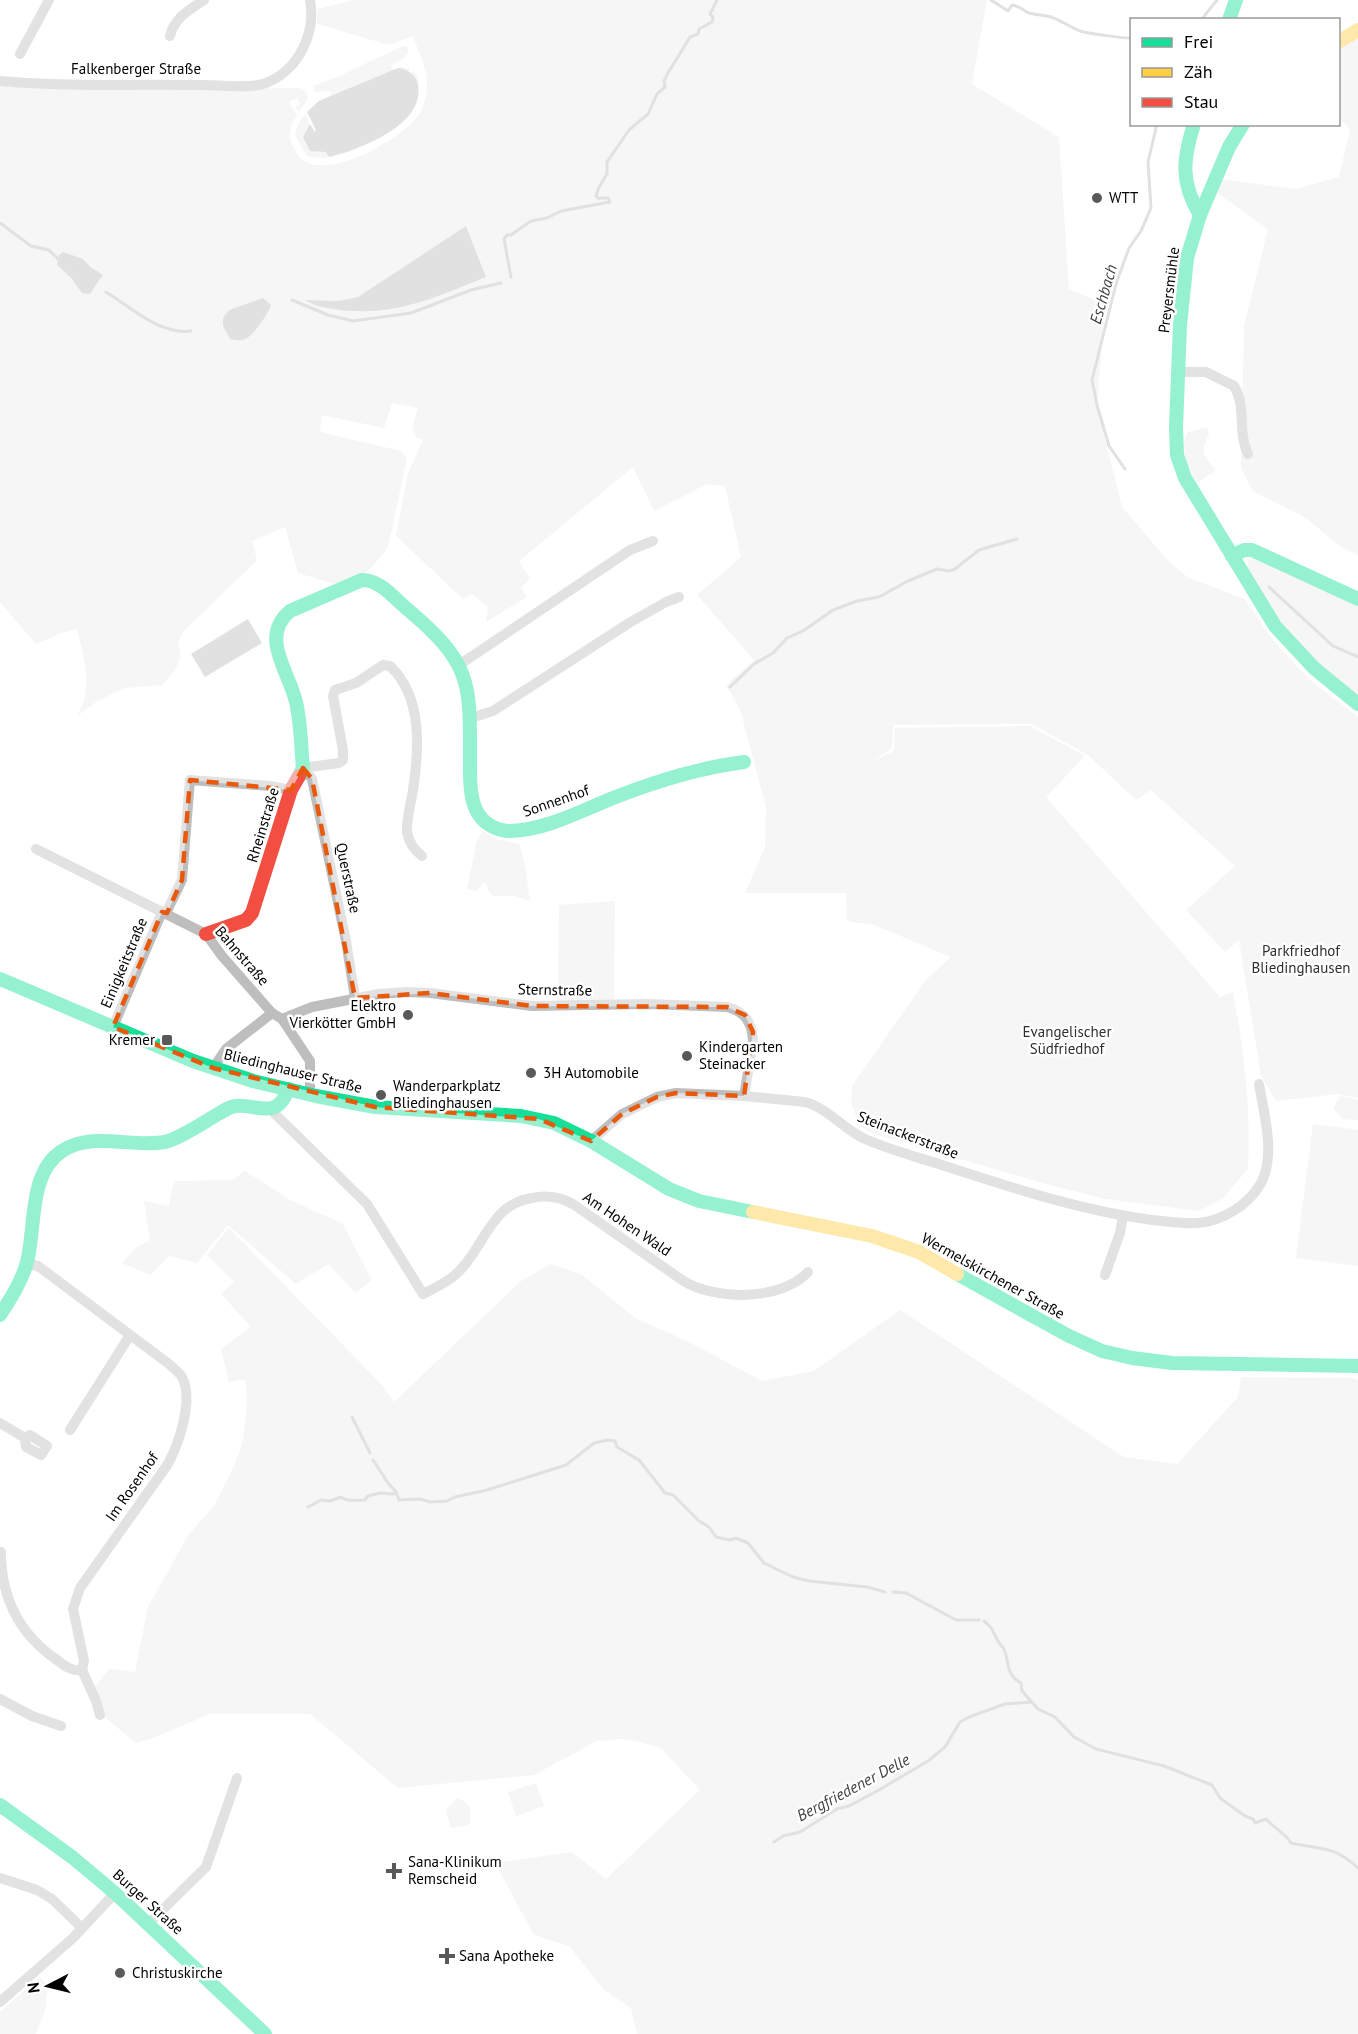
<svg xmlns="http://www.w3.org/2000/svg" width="1358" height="2034" font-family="'PT Sans',sans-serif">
<rect width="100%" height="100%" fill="#fff"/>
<g fill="#eaeaea" fill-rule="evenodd">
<path d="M354,0h633l-15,84 87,53 10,152 36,15 -8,102 25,101 49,57 18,14 56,21 27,40 18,20 22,23 46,35v381l-20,-4 -62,7 -15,-25 -22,-136 -14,12 -39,-42 49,-44 -84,-76 -15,10 -48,-45 -57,-31 -138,1 -1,23 -19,13 21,-10 1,-23 135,-2 55,30 -39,41 174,200 13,-5c11,59 18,117 15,177l-25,29 -24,13 -93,-12 -60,-15 -172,-50 -14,-8 -9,-23 1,-17 73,-105 26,-24 -77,-32 -23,-3 -4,-2 -1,-27h-101l20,-46 1,-40 -26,-98 -14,-24 28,-25 -57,-65 44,-38 -16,-71 -18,-2 -53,27 -21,-44 -114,94 11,18 -9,9 6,9 -41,25 2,-15 -16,-13 -9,5 -67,-63 12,-63 15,-33 -7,-3 -4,-10 6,-19 -26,-5 -8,25 -62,-13 -2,17 81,19 6,7 -18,85 -5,10 -13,15 -10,8 -26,8 -37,-11 -13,-46 -33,14 5,19 -74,72 -5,10c7,19 -4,30 -16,43l-38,3 -28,14 -19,14c17,-28 7,-56 0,-87l-16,4 -25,11 -36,-42v-517l152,4 148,-1 6,3 2,8 -9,13 -4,-5 5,-3 -3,-6 -8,4 8,13c-7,12 -11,21 -3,33 3,6 6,11 12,14 30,15 94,-23 113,-47 5,-8 7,-18 8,-26 2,-17 -9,-38 -14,-53l-24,9 -72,-21v-15zM466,226l20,51c-41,16 -80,35 -125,35 -17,0 -38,-8 -55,-12l33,1 19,-4zM83,259l20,16 -8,13 -13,5 -11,-15 -14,-13zM269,313l-39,26 -7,-13z"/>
<polygon points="1358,36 1358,555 1341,547 1306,518 1253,491 1241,468 1244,326 1268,229 1216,192 1221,179 1295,189 1339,177 1350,129 1339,118 1339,48"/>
<path d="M403,46l4,1 2,5 -6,7 -12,6 1,5 8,-3 9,2 -1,2 3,2 2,-2c5,4 6,10 5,16 0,9 -1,16 -6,23 -16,23 -78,58 -106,45l-11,-20 3,-11 7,-10 5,10 -7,13 7,13 16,2 -19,-40 12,-11 11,-5 1,-3 -2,-2 -14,1 -2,-6 24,-9z"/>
<path d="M1207,427l2,7c-9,19 -6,21 7,36l-19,13c-9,-16 -19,-34 -9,-51z"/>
<polygon points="1253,557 1358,604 1358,696 1306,652 1275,614 1247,570 1248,561"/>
<polygon points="483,831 496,839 520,844 526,872 530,901 515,896 493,896 489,892 486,883 483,883 477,891 467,889 477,840"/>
<polygon points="615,901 614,1003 558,1002 559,905"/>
<polygon points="1340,1096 1358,1100 1358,1120 1343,1119 1333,1108"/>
<polygon points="1313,1124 1358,1130 1358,1266 1296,1258"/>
<polygon points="245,1171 292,1201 342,1223 372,1280 356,1293 328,1264 296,1284 228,1225 197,1263 169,1256 150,1275 122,1263 134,1249 150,1240 144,1201 169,1206 174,1181 232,1180"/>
<polygon points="229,1228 382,1385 394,1402 521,1281 550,1264 581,1274 635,1318 687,1341 762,1381 814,1371 900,1310 1124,1457 1177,1464 1238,1397 1241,1377 1351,1378 1358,1380 1358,2034 637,2034 631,2008 604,1990 569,1946 534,1935 495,1863 572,1852 606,1879 700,1790 661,1748 637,1741 622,1739 597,1741 534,1775 398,1788 310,1714 210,1714 153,1738 136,1743 102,1715 94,1687 110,1669 135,1672 148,1607 189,1534 215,1505 234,1466 242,1445 245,1423 247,1400 245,1379 229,1382 221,1349 251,1327 221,1294 234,1282 207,1255"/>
<polygon points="536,1783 544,1806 516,1816 508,1792"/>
<path d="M457,1798c14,5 15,13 12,27l-18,3 -5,-18z"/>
<polygon points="40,1977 48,1985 45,2011 36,2034 0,2034 0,2012"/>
</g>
<g fill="#bcbcbc">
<path d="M398,68c10,1 18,7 20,17 7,41 -59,64 -89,72l-3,-5 -16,-1 -7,-14 7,-13 5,8 1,-2 -9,-18 12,-11z"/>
<path d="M466,226l20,51c-50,20 -91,40 -146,33 -13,-2 -24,-3 -35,-10l34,1 19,-4z"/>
<polygon points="63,252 83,259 91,267 103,275 90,294 82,293 71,278 57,265 59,255"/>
<path d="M263,298l8,7c-2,8 -18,31 -26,34 -4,2 -11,1 -15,0l-7,-13v-8l6,-8z"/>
<polygon points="248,619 262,643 205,677 191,654"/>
</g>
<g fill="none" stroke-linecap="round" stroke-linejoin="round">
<g stroke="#bcbcbc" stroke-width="3">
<path d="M991,0l17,11 4,-6c8,1 10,5 17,8 7,2 14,2 22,4 7,2 21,11 29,14 6,2 47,8 52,7"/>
<polyline points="1201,20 1217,0"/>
<polyline points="0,223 31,246 49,250 60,261"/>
<polyline points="511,277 504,239 507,235 511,235 531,221 547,218 561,211 610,202 608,198 598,198 596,196 599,187 607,174 607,162 629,130 648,114 657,94 665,87 664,81 668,73 690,37 698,34 699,29 712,22 713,17 710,14 717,0"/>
<path d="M106,292c26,16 54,43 85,39"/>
<polyline points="292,300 328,315 353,321 411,313 471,290 501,283"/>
<polyline points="1125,469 1109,446 1097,405 1092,380 1116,284 1129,248 1141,231 1151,208 1148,162 1157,124"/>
<polyline points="1269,587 1333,646 1358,657"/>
<polyline points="730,687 754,664 773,653 787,638 803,631 833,610 857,601 879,597 908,581 937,569 949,571 955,569 979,550 1017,539"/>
<polyline points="352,1417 370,1453"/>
<polyline points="373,1460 388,1483 396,1492 399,1500 420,1499 430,1502 447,1501 455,1497 487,1490 566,1465 594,1443 608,1440 615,1441 617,1447 639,1460 665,1493 673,1495 699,1521 709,1527 716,1537 730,1540 736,1538 748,1543 764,1563 793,1577 809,1581 867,1587 885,1592"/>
<path d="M308,1507l13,-7 9,1 11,-4c7,5 15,3 24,3l3,-4 12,-3 14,1 2,-2"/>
<polyline points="893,1592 906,1593 956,1620 979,1620"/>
<path d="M984,1621c10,8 8,10 14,20 1,2 5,6 6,8 6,14 1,25 17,34l1,8 16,18 17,8 19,20 22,12 68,17 48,19 8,13 25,18 8,3 2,4 11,-4c7,8 21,16 25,24 30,7 42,2 67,25"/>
<polyline points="774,1842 783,1836 800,1832 837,1809 849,1806 879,1790 928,1761 945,1747 960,1722 969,1717 1005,1704 1031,1702"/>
</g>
<g stroke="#bebebe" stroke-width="10">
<path d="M170,36c4,-18 19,-26 34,-36"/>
<polyline points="20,54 49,0"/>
<path d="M0,81c67,6 135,3 202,4 18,0 49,4 64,-2 33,-13 50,-50 44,-83"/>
<path d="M1178,372h28l28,14c13,21 3,46 14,68"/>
<polyline points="459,665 630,550 653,541"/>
<polyline points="471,718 493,711 629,623 666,602 679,597"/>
<path d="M303,768l36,-5 4,-3v-10l-10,-54 2,-6 21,-7 27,-18 7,1c33,31 29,84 23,124 -2,14 -7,29 -6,42 2,11 7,17 15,24"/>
<polyline points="303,768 312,779 346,941 355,998"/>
<polyline points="36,849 206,934 222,956 272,1013 282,1019 310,1061 310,1095"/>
<polyline points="166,913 182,880 190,780 270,786 291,790"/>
<path d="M282,1019l30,-12 67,-13 28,-2 23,1 102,13 116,-2 79,3c18,5 25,15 26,34l-9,55"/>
<polyline points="113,1027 162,912"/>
<polyline points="213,1068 226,1049 272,1013"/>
<path d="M272,1109l3,5 92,90 56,90c14,-7 29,-14 39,-26 24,-26 30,-64 70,-70 14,-3 28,-1 41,6l109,76c32,21 99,21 126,-8"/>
<path d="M591,1141l31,-27 35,-17 19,-4 68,3 61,6c22,6 38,26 58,36 26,12 55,19 82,28 68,22 137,45 207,54 15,1 31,4 46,3 24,-2 51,-18 63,-40 15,-29 3,-68 -2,-99"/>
<path d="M27,1264l11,2 131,98c4,4 10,8 13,13 12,23 -3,66 -14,87l-88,124 -7,21 11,52 -2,9 14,31 4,14"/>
<polyline points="1105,1275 1120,1233 1123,1216"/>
<polyline points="0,1423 25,1438 26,1447 41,1455 47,1446 30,1435 25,1438"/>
<polyline points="70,1430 130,1335"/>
<path d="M1,1552c0,46 18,82 56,108 7,5 15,12 25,10"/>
<polyline points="0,1699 32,1716 61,1726"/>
<polyline points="0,1878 37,1890 52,1899 82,1928"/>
<polyline points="148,1924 206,1867 237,1778"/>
<polyline points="0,2002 73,1938 115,1893"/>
</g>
<g stroke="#16e098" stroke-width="14">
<polyline points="1229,20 1236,0"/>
<path d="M1194,124c-11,35 -14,58 6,91"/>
<polyline points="1243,124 1229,147 1200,215 1187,258 1180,325 1176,427 1177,455 1185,478 1275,626 1314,668 1358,704"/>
<polyline points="1232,556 1244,550 1252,550 1358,599"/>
<path d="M299,776l4,-8c-2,-21 -2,-45 -7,-66 -7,-31 -37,-65 -6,-91l72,-31c18,0 31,17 44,28 68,57 64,75 64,159 0,15 0,35 9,48 7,10 19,16 31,16 36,-1 71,-20 103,-33 43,-17 85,-30 131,-36"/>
<polyline points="0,979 193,1061 253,1081 316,1096 375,1107 521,1116 554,1123 591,1141 669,1189 699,1201 753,1212"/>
<polyline points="957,1274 1069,1336 1102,1351 1132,1358 1172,1363 1358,1366"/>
<path d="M0,1315c11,-17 22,-34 27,-53 9,-34 1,-89 35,-111 31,-20 69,-3 103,-9 16,-4 39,-20 53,-28 5,-3 11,-7 17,-8 23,-2 42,15 53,-17"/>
<polyline points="0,1805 72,1857 115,1893 265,2034"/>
</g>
<g stroke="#ffcf43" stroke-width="14">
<polyline points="1338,42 1358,30"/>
<polyline points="753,1212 872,1236 919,1252 957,1274"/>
</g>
<polyline stroke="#f24e42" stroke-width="14" points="206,934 246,920 252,913 291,790 299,776"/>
</g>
<path d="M0 0H1358V2034H0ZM303,768l9,11 43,219 75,-5 102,13 195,1 18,8 8,17 -9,64 -68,-3 -19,4 -35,17 -31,27 -52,-22 -164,-12 -162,-39 -100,-41 49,-115 5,1 15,-33 8,-100 101,10z" fill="#fff" fill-opacity=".55" fill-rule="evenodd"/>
<path fill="none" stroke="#e8590c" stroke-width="4.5" stroke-dasharray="12 8" stroke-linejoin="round" d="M303,768l9,11 43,219 75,-5 102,13 195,1 18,8 8,17 -9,64 -68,-3 -19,4 -35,17 -31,27 -52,-22 -164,-12 -162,-39 -100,-41 49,-115 5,1 15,-33 8,-100 101,10z"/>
<g fill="#595959" stroke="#fff" stroke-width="2">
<circle cx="1097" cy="198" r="6"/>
<circle cx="408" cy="1015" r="6"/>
<rect x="161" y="1034" width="12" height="12" rx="3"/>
<circle cx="687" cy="1056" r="6"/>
<circle cx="531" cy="1073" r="6"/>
<circle cx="381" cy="1095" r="6"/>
<path d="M391 1862h6v6h6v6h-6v6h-6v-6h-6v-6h6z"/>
<path d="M444 1947h6v6h6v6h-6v6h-6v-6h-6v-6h6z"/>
<circle cx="120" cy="1973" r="6"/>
</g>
<g text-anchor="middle" stroke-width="5" stroke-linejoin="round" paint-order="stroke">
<g font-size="15" fill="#000" stroke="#fff">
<text x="136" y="74">Falkenberger Straße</text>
<text transform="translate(1169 290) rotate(-83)" y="5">Preyersmühle</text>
<text transform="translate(556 801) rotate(-19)" y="5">Sonnenhof</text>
<text transform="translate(263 825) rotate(-73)" y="5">Rheinstraße</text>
<text transform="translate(348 878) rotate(78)" y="5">Querstraße</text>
<text transform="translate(242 956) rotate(49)" y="5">Bahnstraße</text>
<text transform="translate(124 963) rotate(-67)" y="5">Einigkeitstraße</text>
<text transform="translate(555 990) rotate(1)" y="5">Sternstraße</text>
<text transform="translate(293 1071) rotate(14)" y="5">Bliedinghauser Straße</text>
<text transform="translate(908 1135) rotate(21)" y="5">Steinackerstraße</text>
<text transform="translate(627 1224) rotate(34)" y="5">Am Hohen Wald</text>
<text transform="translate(993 1276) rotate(29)" y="5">Wermelskirchener Straße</text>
<text transform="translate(132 1487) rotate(-55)" y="5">Im Rosenhof</text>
<text transform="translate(148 1902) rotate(42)" y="5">Burger Straße</text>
</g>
<g font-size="15" fill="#000" stroke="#fff" text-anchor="start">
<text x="1109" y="203">WTT</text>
<text x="396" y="1011" text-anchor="end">Elektro<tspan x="396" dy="17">Vierkötter GmbH</tspan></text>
<text x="155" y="1045" text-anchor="end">Kremer</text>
<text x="699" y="1052">Kindergarten<tspan x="699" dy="17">Steinacker</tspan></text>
<text x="543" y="1078">3H Automobile</text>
<text x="393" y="1091">Wanderparkplatz<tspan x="393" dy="17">Bliedinghausen</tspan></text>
<text x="408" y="1867">Sana-Klinikum<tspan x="408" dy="17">Remscheid</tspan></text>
<text x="459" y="1961">Sana Apotheke</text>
<text x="132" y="1978">Christuskirche</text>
</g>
<g font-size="15" fill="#2f2f2f" stroke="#fff">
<text x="1301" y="956">Parkfriedhof<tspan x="1301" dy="17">Bliedinghausen</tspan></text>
<text x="1067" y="1037">Evangelischer<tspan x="1067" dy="17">Südfriedhof</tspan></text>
</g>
<g font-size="16" font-style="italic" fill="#404040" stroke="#fff">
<text transform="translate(1103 294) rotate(-74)" y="6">Eschbach</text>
<text transform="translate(853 1787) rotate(-28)" y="6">Bergfriedener Delle</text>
</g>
</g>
<rect x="1130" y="18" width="210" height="108" fill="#ffffff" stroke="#999999" stroke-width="1.5"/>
<rect x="1142" y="38" width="30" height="9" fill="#16e098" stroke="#999999" stroke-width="1.5"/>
<text x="1184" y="48" font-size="18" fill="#000000">Frei</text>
<rect x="1142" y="68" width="30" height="9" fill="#ffcf43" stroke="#999999" stroke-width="1.5"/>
<text x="1184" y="78" font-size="18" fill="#000000">Zäh</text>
<rect x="1142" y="98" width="30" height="9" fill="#f24e42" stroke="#999999" stroke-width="1.5"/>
<text x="1184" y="108" font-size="18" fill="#000000">Stau</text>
<g transform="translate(48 1986) rotate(263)" stroke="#ffffff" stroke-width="4.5" paint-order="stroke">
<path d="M0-4.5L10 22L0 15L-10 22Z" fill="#000000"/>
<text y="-9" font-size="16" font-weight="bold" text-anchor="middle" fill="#000000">N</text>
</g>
</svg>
